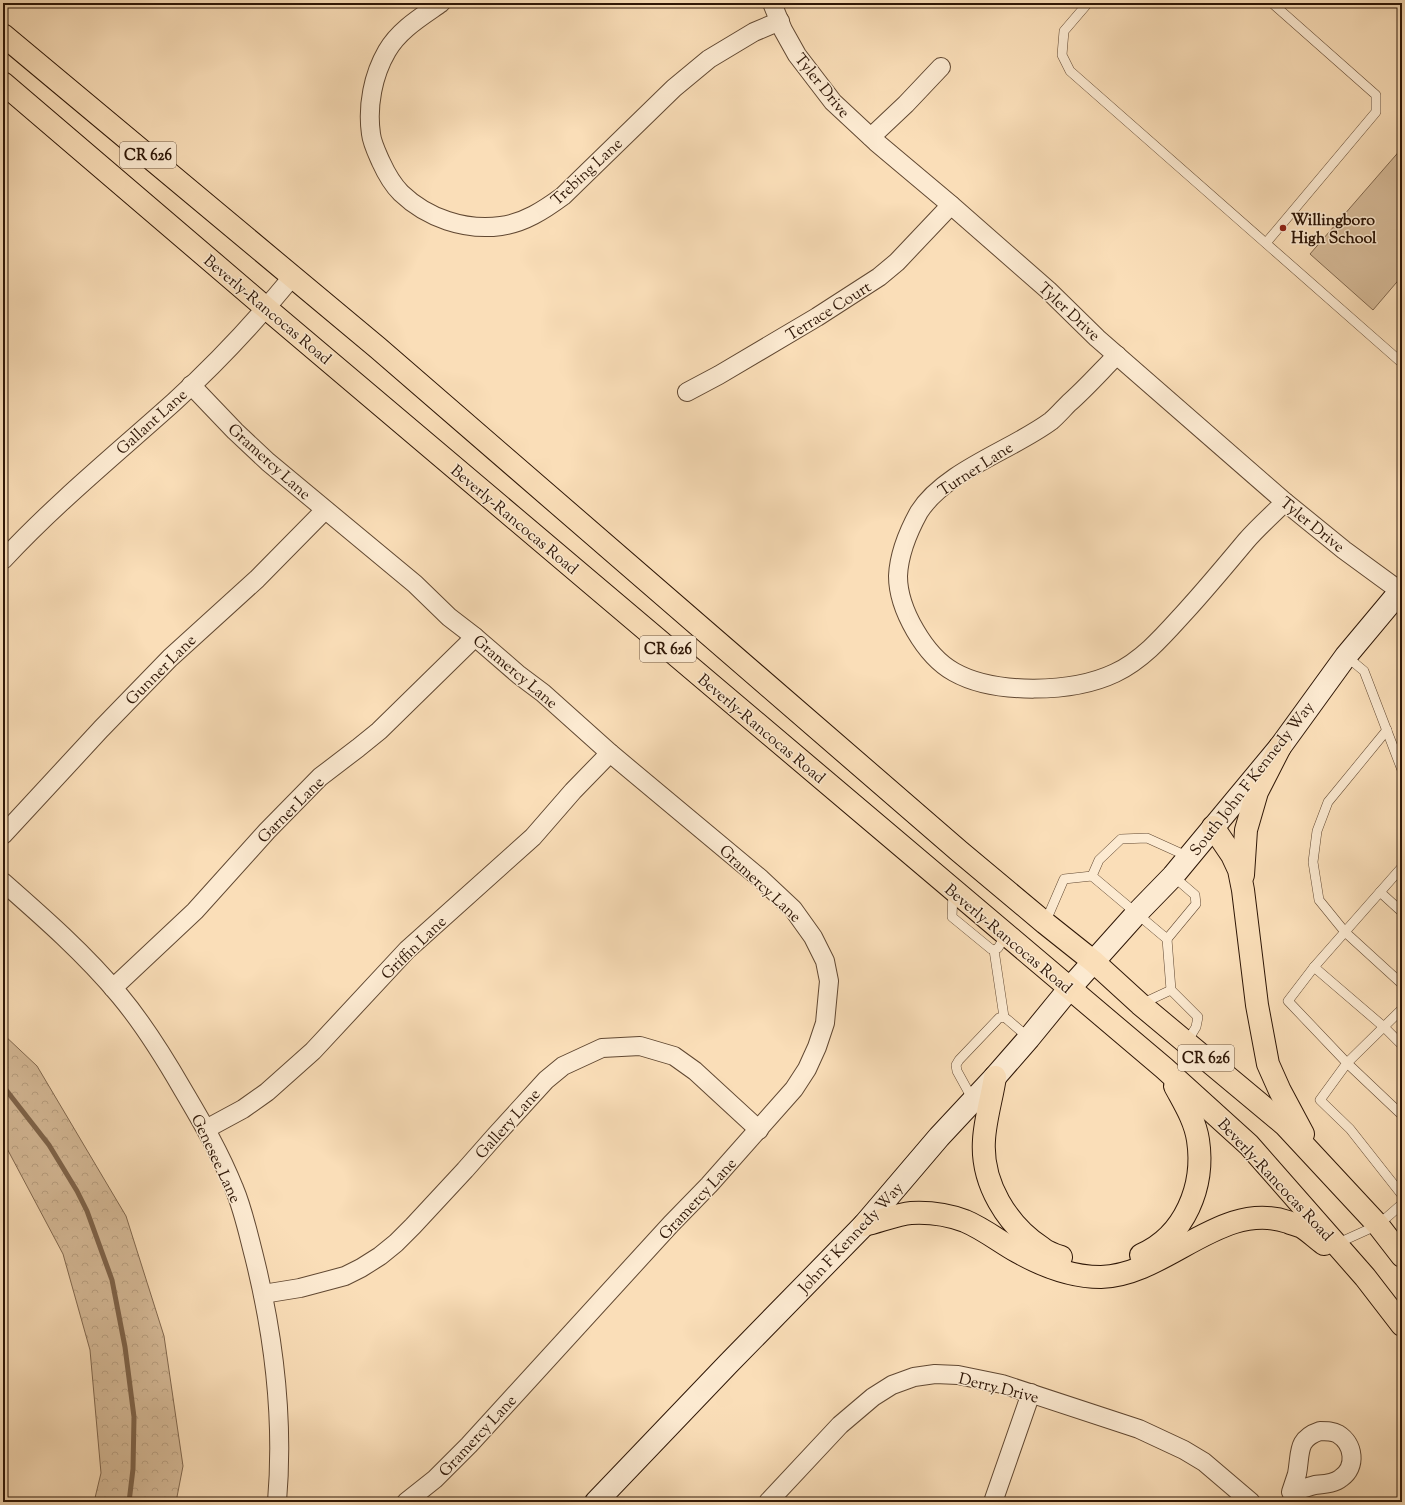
<svg xmlns="http://www.w3.org/2000/svg" width="1405" height="1505" font-family="'Sorts Mill Goudy',serif">
<defs>
<pattern id="forest-crowns" width="20" height="18" patternUnits="userSpaceOnUse"><rect width="20" height="18" fill="#d7bc9a"/><path d="M2 6a3 3 0 1 1 6 0M12 15a3 3 0 1 1 6 0" fill="none" stroke="#b9a183"/></pattern>
</defs>
<rect width="100%" height="100%" fill="#fadeb8"/>
<filter id="stains"><feTurbulence type="fractalNoise" baseFrequency=".005" numOctaves="4"/><feColorMatrix values="0 0 0 0 .2 0 0 0 0 .09 0 0 0 0 .02 0 0 0 .5 -.17"/></filter>
<radialGradient id="worn" r=".72"><stop offset=".6" stop-color="#630" stop-opacity="0"/><stop offset="1" stop-color="#630" stop-opacity=".3"/></radialGradient>
<polygon fill="#d7bc9a" stroke="#826950" points="1402,148 1402,276 1373,310 1310,254"/>
<polygon fill="url(#forest-crowns)" stroke="#826950" points="3,1034 37,1066 126,1216 164,1336 183,1466 176,1502 94,1502 101,1473 90,1350 63,1254 3,1141"/>
<g fill="none" stroke-linecap="round" stroke-linejoin="round">
<polyline stroke="#7f654c" stroke-width="5" points="3,1086 49,1145 77,1191 87,1211 112,1280 125,1347 134,1417 133,1469 129,1502"/>
<g stroke="#614832" stroke-width="10">
<g id="lane">
<polyline points="1088,3 1064,31 1062,55 1070,71 1402,363"/>
<polyline points="1266,243 1376,112 1376,95 1272,3"/>
<polyline points="1346,656 1364,671 1402,770"/>
<polyline points="1387,730 1328,802 1317,831 1313,862 1319,900 1345,932 1402,984"/>
<polyline points="1402,867 1314,967 1288,1001 1347,1063 1320,1100 1350,1129 1402,1195"/>
<polyline points="1173,876 1195,895 1196,904 1167,939 1092,876 1099,860 1121,839 1147,838 1189,857"/>
<polyline points="953,892 952,917 991,949 994,950"/>
<polyline points="1380,892 1402,912"/>
<polyline points="1045,923 1064,879 1092,876"/>
<polyline points="1167,939 1171,990 1198,1017 1196,1027 1187,1042"/>
<polyline points="1314,967 1384,1027 1402,1045"/>
<polyline points="1141,1004 1171,990"/>
<polyline points="1402,1009 1347,1063 1402,1115"/>
<polyline points="1004,1017 994,950 998,948 1006,935"/>
<polyline points="973,1100 957,1071 956,1065 959,1060 999,1018 1004,1017 1008,1020 1029,1038"/>
<polyline points="1336,1244 1378,1225 1402,1204"/>
</g>
</g>
<g stroke="#614832" stroke-width="20">
<g id="street">
<path d="M441,3c-20,14 -42,27 -54,48 -14,24 -20,55 -16,83 1,9 6,19 10,28 5,11 11,22 20,31 26,25 64,38 100,33 23,-3 43,-16 62,-30l111,-108 35,-29 45,-27 26,-11"/>
<polyline points="772,3 783,30 797,55 833,102 876,142 951,205 1048,290 1097,338 1285,502 1344,550 1400,591"/>
<polyline points="871,137 906,104 941,67"/>
<path d="M1117,355c-16,16 -31,33 -48,48 -6,6 -12,13 -18,18 -39,29 -106,50 -132,91 -11,20 -20,41 -21,64 0,33 27,80 56,96 41,23 119,21 161,1 28,-13 50,-39 70,-61 21,-23 41,-47 61,-71 12,-14 26,-26 39,-39"/>
<polyline points="191,385 235,431 268,462 415,584 449,617 475,637 519,675 543,693 610,753 761,879 793,909 813,937 825,961 829,981 825,1023 817,1047 807,1069 794,1089 709,1185 671,1224 469,1445 435,1479 406,1502"/>
<polyline points="687,392 719,375 817,317 879,277 897,262 951,205"/>
<path d="M3,560c53,-57 113,-106 171,-158 43,-39 82,-81 119,-126"/>
<polyline points="3,835 101,729 170,658 257,579 325,510"/>
<path d="M3,882c41,36 82,72 117,114 25,30 44,61 63,94 19,32 37,63 51,98 9,21 14,45 20,68 20,80 30,164 23,246"/>
<polyline points="113,988 195,911 267,831 320,777 358,748 379,731 475,637"/>
<polyline points="206,1129 243,1109 267,1092 313,1051 407,950 533,837 573,791 610,753"/>
<polyline points="263,1294 300,1288 345,1276 361,1268 380,1256 396,1243 413,1226 465,1170 495,1136 546,1080 563,1066 602,1048 640,1046 674,1056 695,1071 759,1130"/>
<path d="M1320,1431c7,0 13,0 18,3 16,10 19,33 3,44 -7,6 -18,6 -26,7 -8,2 -16,5 -24,7 2,-6 4,-12 6,-18 4,-21 -1,-35 23,-43z"/>
<polyline points="768,1502 840,1425 873,1397 892,1385 914,1377 935,1374 958,1375 1002,1384 1139,1429 1184,1450 1204,1462 1251,1502"/>
<polyline points="993,1502 1031,1393"/>
</g>
</g>
<g stroke="#2e1606" stroke-width="24">
<polyline id="secondary" points="596,1502 728,1364 864,1225 939,1137 995,1077 1029,1038 1069,989 1137,913 1173,876 1280,747 1346,656 1402,589"/>
</g>
<g stroke="#2e1606" stroke-width="24">
<g id="primary">
<polyline points="3,35 378,348 959,851 1045,923 1094,962 1140,1004 1285,1125 1378,1225 1402,1256"/>
<polyline points="3,83 266,308 1164,1068 1249,1145 1365,1277 1402,1325"/>
<polyline points="1213,827 1232,855 1239,870 1243,890 1257,1005 1268,1064 1280,1091 1303,1134"/>
<polyline points="1243,875 1246,830 1257,792 1280,747"/>
<path d="M995,1077c-3,20 -10,43 -11,63 -3,43 23,85 58,108 5,4 13,7 19,9"/>
<path d="M864,1225c14,-3 34,-11 47,-12 18,-1 38,2 54,8 19,8 35,21 53,31 25,14 54,25 83,25 66,-2 120,-78 187,-55 5,2 10,3 14,5 8,5 15,12 22,17"/>
<path d="M1141,1255c44,-19 64,-69 57,-115 -3,-20 -14,-37 -23,-54"/>
</g>
</g>
<use href="#lane" stroke="#fcead1" stroke-width="9"/>
<use href="#street" stroke="#fcead1" stroke-width="18"/>
<use href="#secondary" stroke="#fcead1" stroke-width="22"/>
<use href="#primary" stroke="#fadeb8" stroke-width="22"/>
</g>
<circle fill="#8f2418" stroke="#fcead1" stroke-width="1.5" cx="1283" cy="228" r="4"/>
<g text-anchor="middle" stroke-width="3" stroke-linejoin="round" paint-order="stroke">
<g fill="#fcead1" stroke="#6c5643" stroke-width="1">
<rect x="120" y="142" width="56" height="26" rx="3"/>
<rect x="640" y="636" width="56" height="26" rx="3"/>
<rect x="1178" y="1045" width="56" height="26" rx="3"/>
</g>
<g font-size="15" font-weight="bold" fill="#2e1606">
<text x="148" y="160">CR 626</text>
<text x="668" y="654">CR 626</text>
<text x="1206" y="1063">CR 626</text>
</g>
<g font-size="16" fill="#2e1606" stroke="#fcead1">
<text transform="translate(823 85) rotate(51)" y="6">Tyler Drive</text>
<text transform="translate(586 171) rotate(-43)" y="6">Trebing Lane</text>
<text transform="translate(268 309) rotate(40)" y="6">Beverly-Rancocas Road</text>
<text transform="translate(828 310) rotate(-32)" y="6">Terrace Court</text>
<text transform="translate(1070 311) rotate(43)" y="6">Tyler Drive</text>
<text transform="translate(151 421) rotate(-42)" y="6">Gallant Lane</text>
<text transform="translate(270 461) rotate(42)" y="6">Gramercy Lane</text>
<text transform="translate(975 468) rotate(-33)" y="6">Turner Lane</text>
<text transform="translate(515 519) rotate(40)" y="6">Beverly-Rancocas Road</text>
<text transform="translate(1313 524) rotate(39)" y="6">Tyler Drive</text>
<text transform="translate(160 669) rotate(-45)" y="6">Gunner Lane</text>
<text transform="translate(516 671) rotate(40)" y="6">Gramercy Lane</text>
<text transform="translate(762 728) rotate(40)" y="6">Beverly-Rancocas Road</text>
<text transform="translate(1251 778) rotate(-52)" y="6">South John F Kennedy Way</text>
<text transform="translate(290 809) rotate(-45)" y="6">Garner Lane</text>
<text transform="translate(761 883) rotate(43)" y="6">Gramercy Lane</text>
<text transform="translate(1009 938) rotate(40)" y="6">Beverly-Rancocas Road</text>
<text transform="translate(413 947) rotate(-44)" y="6">Griffin Lane</text>
<text transform="translate(507 1123) rotate(-48)" y="6">Gallery Lane</text>
<text transform="translate(217 1158) rotate(65)" y="6">Genesee Lane</text>
<text transform="translate(1276 1179) rotate(47)" y="6">Beverly-Rancocas Road</text>
<text transform="translate(697 1198) rotate(-47)" y="6">Gramercy Lane</text>
<text transform="translate(850 1237) rotate(-47)" y="6">John F Kennedy Way</text>
<text transform="translate(999 1387) rotate(14)" y="6">Derry Drive</text>
<text transform="translate(477 1435) rotate(-47)" y="6">Gramercy Lane</text>
</g>
<g font-size="16" font-weight="bold" fill="#2e1606" stroke="#fcead1" text-anchor="start">
<text x="1291" y="225">Willingboro<tspan x="1291" dy="18">High School</tspan></text>
</g>
</g>
<rect width="1405" height="1505" fill="none" stroke="#fadeb8" stroke-width="16"/>
<rect x="4" y="4" width="1397" height="1497" fill="none" stroke="#2e1606" stroke-width="2"/>
<rect x="8" y="8" width="1389" height="1489" fill="none" stroke="#2e1606"/>
<rect width="100%" height="100%" filter="url(#stains)"/>
<rect width="100%" height="100%" fill="url(#worn)"/>
</svg>
